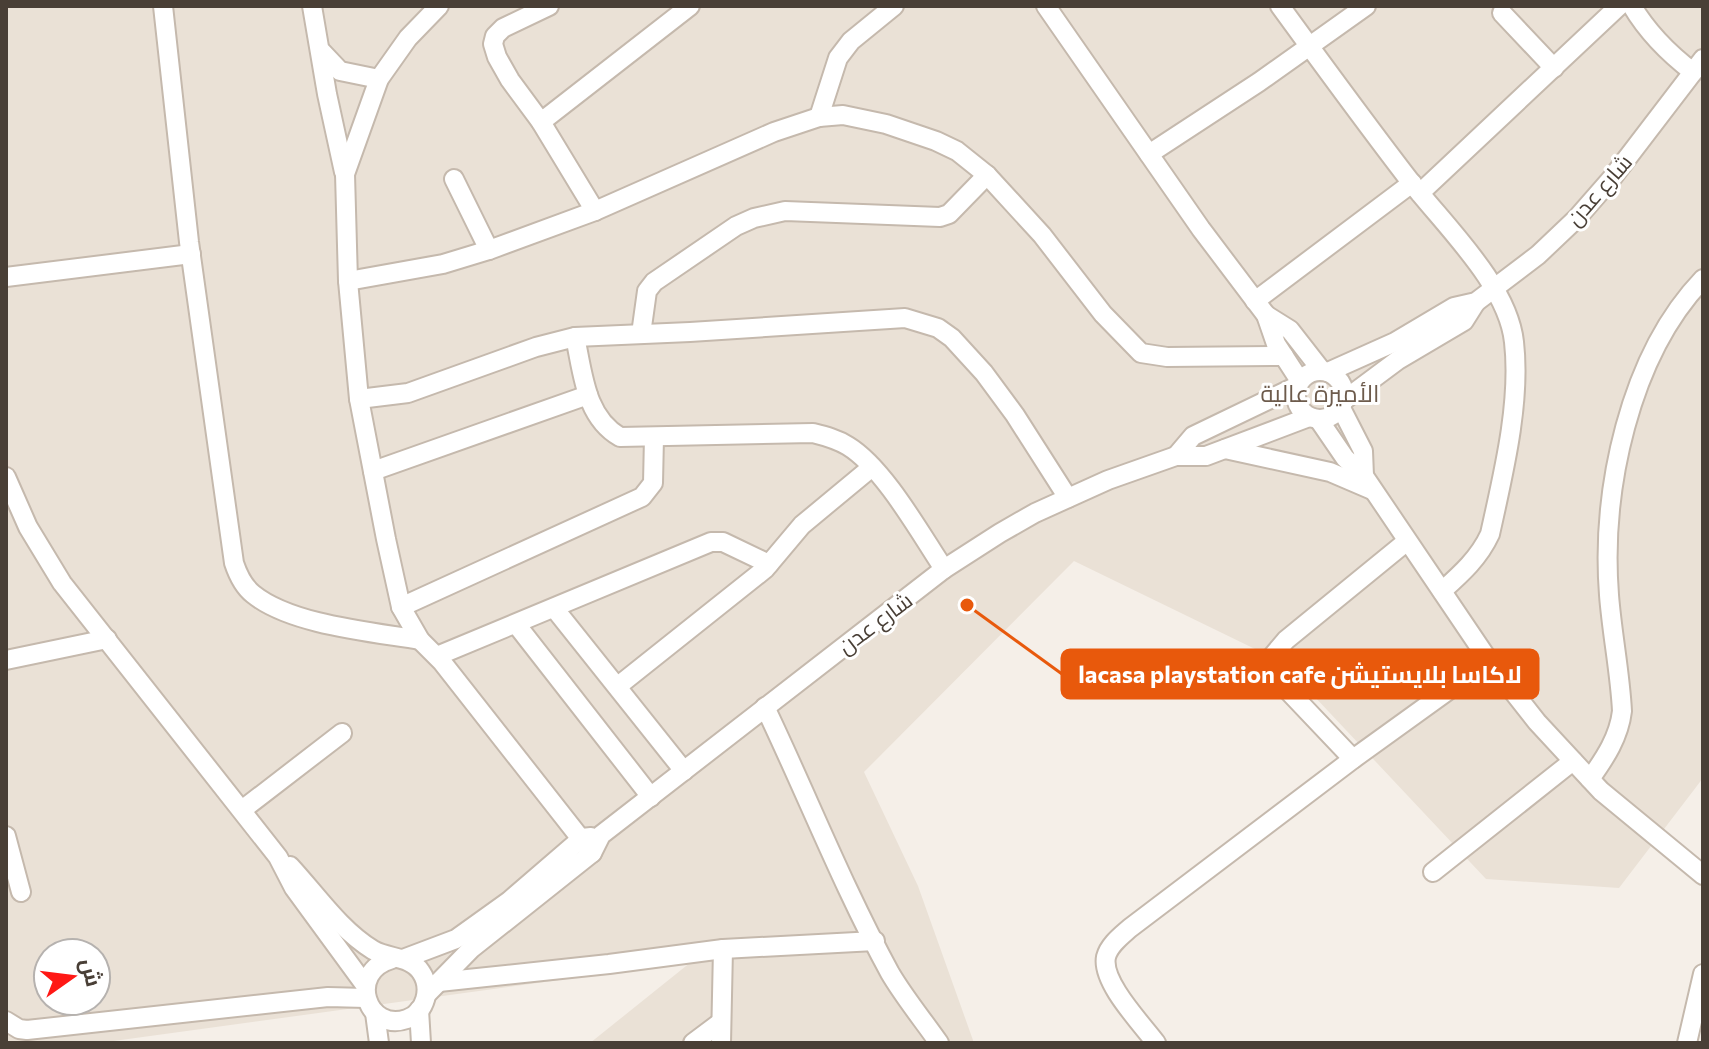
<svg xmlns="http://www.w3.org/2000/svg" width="1709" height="1049" font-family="Commissioner,Cairo,sans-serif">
<rect width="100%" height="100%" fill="#f5efe8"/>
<path fill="#eae1d6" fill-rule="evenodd" d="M6,6h1697v772l-84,110 -133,-9 -204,-217 -208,-101 -210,211 54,114 56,157h-384l101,-81 -592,81h-91l-2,-19zM48,953h48v48h-48z"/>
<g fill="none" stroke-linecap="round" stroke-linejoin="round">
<g stroke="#c5b9ad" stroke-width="22">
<g id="minor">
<path d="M163,6l26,236 45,321c4,12 9,23 19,31 38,31 120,38 167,46"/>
<polyline points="312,6 327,94 344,172"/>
<polyline points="439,6 408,38 379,79 345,174 348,281 359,399 386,539 401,607 420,640 442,662 592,853"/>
<polyline points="549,6 503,28 495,36 493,44 497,57 510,80 541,122 595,211"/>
<polyline points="1046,6 1201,229 1266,315 1276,344 1300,381"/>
<path d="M1280,6c43,59 86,118 130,175 35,45 98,104 104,161 7,61 -11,133 -24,192 -11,24 -29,40 -48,57"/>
<path d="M1632,6c16,27 36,47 61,66"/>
<polyline points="1502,13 1554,68"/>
<polyline points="322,52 340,71 379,79"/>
<polyline points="819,117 838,58 851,41 894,6"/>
<polyline points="541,122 690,6"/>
<polyline points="1149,154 1259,82 1366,6"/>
<polyline points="454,179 489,250"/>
<polyline points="1420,193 1619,6"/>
<polyline points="6,277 191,254"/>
<polyline points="348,281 443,264 489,250 595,211 774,132 819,117 843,115 886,124 936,141 957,151 987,175 1042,235 1103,314 1141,353 1167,357 1284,356"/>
<polyline points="1255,301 1412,183"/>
<polyline points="1266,315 1290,330 1322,371"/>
<polyline points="641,334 647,291 654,282 736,226 754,218 785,211 940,217 949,214 987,175"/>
<path d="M575,337c8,36 10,80 45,100l193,-4c12,3 24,6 35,13 36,22 72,87 96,123"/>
<circle cx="1320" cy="395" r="24"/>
<polyline points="1328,372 1395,342 1454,307 1476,302 1538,255 1577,218 1612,178 1703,59"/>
<polyline points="359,399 408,393 536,347 575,337 690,332 905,318 938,328 952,338 984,373 1015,415 1068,498"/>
<polyline points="1343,401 1398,360 1464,321 1476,302"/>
<polyline points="1341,408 1363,451 1364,476"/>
<polyline points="1319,420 1345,458 1364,476 1489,661 1537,722 1601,791 1703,875"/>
<polyline points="1225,449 1330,472 1372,490"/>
<polyline points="1176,456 1193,436 1297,386"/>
<polyline points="373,471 588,395"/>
<polyline points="6,477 28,527 62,583 278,857 294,888 365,985"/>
<polyline points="401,607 642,497 653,483 654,437"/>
<polyline points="554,608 684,771"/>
<polyline points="516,624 651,797"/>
<polyline points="437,656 711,542 723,542 769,564"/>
<polyline points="6,660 107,639"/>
<polyline points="618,686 765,569 802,525 872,467"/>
<path d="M765,707c42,88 78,180 125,266 14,24 33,47 49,70"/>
<polyline points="1353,759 1278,680 1272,672 1270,659 1286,640 1406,542"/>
<path d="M1590,779c15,-21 29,-42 32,-68 -2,-39 -10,-77 -13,-116 -8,-104 20,-239 94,-316"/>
<polyline points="242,810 342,733"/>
<polyline points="6,836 21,892"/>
<path d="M290,866c26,28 50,64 83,84 15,9 38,6 48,22 11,16 5,40 -14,47 -40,14 -61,-47 -15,-60"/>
<polyline points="1433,872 1573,761"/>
<polyline points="403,959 456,939 509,901 582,838 591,837"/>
<polyline points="439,982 609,964 723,949 875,941"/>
<polyline points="427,994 471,949 592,853 601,835 944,569 1000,533 1035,513 1108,480 1176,456 1206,456 1309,417"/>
<polyline points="419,1010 421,1043"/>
<polyline points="375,1013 379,1043"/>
<polyline points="6,1021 19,1029 27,1030 328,997 366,998"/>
<polyline points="693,1043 721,1022"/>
<polyline points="721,1043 723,949"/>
<path d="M1156,1043c-15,-20 -55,-61 -50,-86 3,-12 15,-21 24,-29l223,-169 136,-98"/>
<polyline points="1687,1043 1703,974"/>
</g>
</g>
<use href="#minor" stroke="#fff" stroke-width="18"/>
</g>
<g text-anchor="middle" stroke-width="6" stroke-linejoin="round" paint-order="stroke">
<g font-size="22" fill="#493f36" stroke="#fff">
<text transform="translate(1599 190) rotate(-49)" y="8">شارع عدن</text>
<text transform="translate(875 623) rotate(-37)" y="8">شارع عدن</text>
</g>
<g font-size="24" fill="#6d5b4c" stroke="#fff">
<text x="1320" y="402">الأميرة عالية</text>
</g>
</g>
<path fill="none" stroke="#e8590c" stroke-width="3" d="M967 605L1062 674"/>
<circle fill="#e8590c" stroke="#fff" stroke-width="3" cx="967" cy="605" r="8"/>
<rect fill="#e8590c" stroke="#e8590c" stroke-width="3" x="1062" y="650" width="476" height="48" rx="8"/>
<g font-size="24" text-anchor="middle" font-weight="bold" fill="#fff">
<text x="1300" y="683">lacasa playstation cafe لاكاسا بلايستيشن</text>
</g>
<rect width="1709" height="1049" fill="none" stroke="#493f36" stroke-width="16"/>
<g transform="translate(72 977) rotate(76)"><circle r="38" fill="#ffffff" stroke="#b6b2af" stroke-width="2"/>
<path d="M0-6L14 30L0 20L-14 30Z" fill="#ff1815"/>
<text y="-12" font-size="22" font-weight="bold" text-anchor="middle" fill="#493f36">ش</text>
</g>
</svg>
